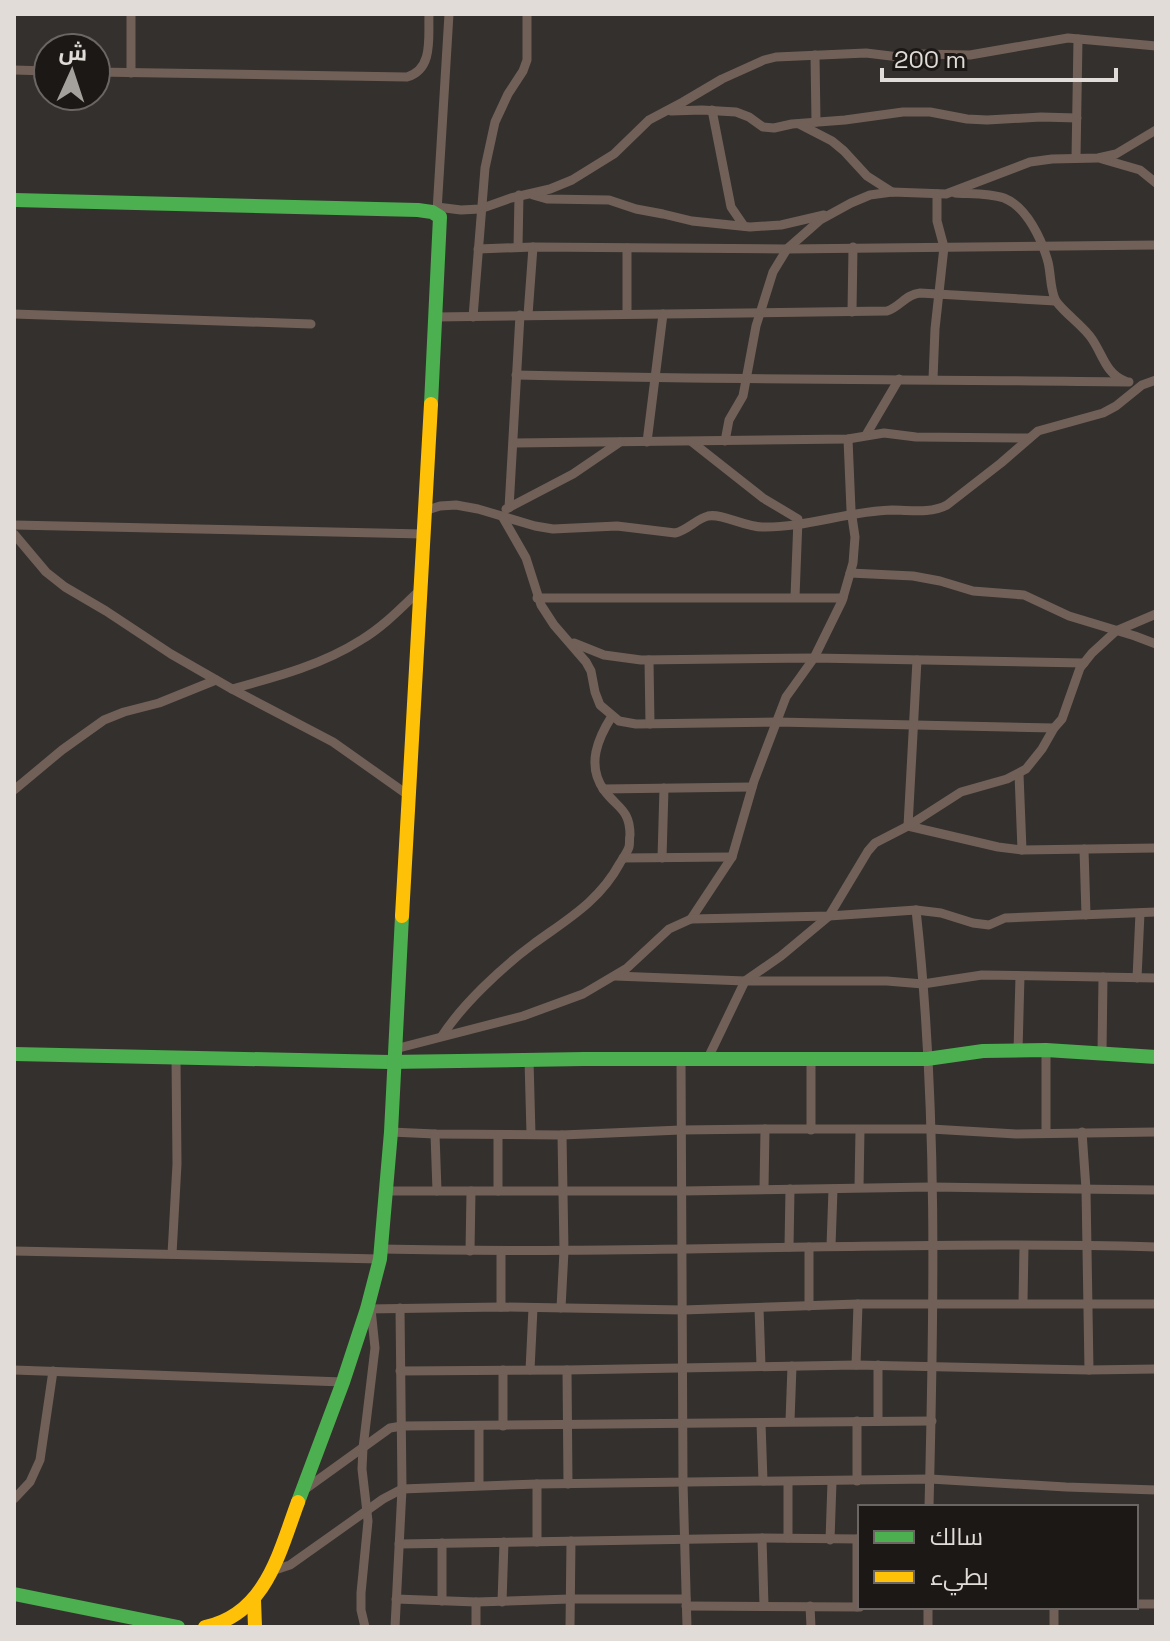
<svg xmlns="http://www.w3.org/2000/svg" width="1170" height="1641" font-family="'Space Grotesk',Cairo,sans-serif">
<rect width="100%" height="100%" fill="#34302d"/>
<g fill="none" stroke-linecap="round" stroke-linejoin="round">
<g stroke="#716057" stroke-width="9">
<polyline points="131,14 131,73"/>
<polyline points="815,55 816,122"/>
<polyline points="14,70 48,71"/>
<path d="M96,72l311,5c27,-8 21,-40 22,-63"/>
<polyline points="712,110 731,207 744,226"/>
<polyline points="671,111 702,110 736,112 749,117 763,127 774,128 792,124 845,120 903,112 930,112 967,119 987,120 1041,117 1077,118"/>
<polyline points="799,124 832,141 844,151 867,176 892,192"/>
<polyline points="1076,158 1078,39"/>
<polyline points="1102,159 1140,170 1156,183"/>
<path d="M955,193c16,1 34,0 49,5 23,9 38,42 44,64 3,12 2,26 7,37 4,10 29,27 37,40 11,16 14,35 33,42"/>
<polyline points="533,195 547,199 609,200 636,209 663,214 692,221 750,227 781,225 824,215"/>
<polyline points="437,207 461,210 480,209 511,198 550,189 572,180 614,154 649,120 683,102 722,79 764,60 776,57 866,53 899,57 921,54 970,55 1068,38 1156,46"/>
<polyline points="437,211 449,14"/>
<polyline points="518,247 519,195"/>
<polyline points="478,249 533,247 787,249 1156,245"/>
<polyline points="852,312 853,247"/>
<polyline points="14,314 311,324"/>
<polyline points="627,314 627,248"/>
<polyline points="528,315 533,247"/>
<path d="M435,317l452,-6c13,-4 19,-17 33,-18l135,8"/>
<polyline points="473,317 485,168 495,122 508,94 523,71 527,60 527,14"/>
<path d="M516,375c204,5 409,4 613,7"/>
<polyline points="933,379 935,329 944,247 937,221 937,194"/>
<polyline points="866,435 899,379"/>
<polyline points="725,441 729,420 743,396 756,326 773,272 787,249 820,220 851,203 870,195 892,192 946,194 1030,162 1052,159 1098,158 1116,154 1156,130"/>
<polyline points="647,442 663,314"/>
<polyline points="692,442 763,498 798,519 795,597"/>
<polyline points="514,443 848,439 884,433 916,437 1029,438"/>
<polyline points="509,508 520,315"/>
<polyline points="506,509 573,474 620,442"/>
<path d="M424,511l16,-5 16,-1 22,4 57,17 18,3 64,-3 58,7c13,-3 21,-14 33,-17 14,-3 37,11 54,11 44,1 86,-16 130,-17 18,0 38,4 55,-5l54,-42 37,-32 65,-18 13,-7 26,-21 14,-5"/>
<polyline points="502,516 526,558 541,605 554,625 586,662 591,671 595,692 600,705 619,721 636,724 777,722 1054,728"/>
<polyline points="14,525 423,534"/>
<polyline points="14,534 46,572 65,587 106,611 171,654 232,689 333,742 408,795"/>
<polyline points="850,573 913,576 940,581 973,591 1024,595 1069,616 1135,636 1156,644"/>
<polyline points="537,598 843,598"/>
<polyline points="574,643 604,655 641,660 814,658 1084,663"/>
<polyline points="649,660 650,724"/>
<polyline points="917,660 908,826 998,847 1022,850 1156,848"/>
<path d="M232,689c44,-12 90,-24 129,-49 22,-13 40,-32 58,-49"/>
<polyline points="1019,774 1022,850"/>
<polyline points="603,789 752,787"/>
<polyline points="14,790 62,750 104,720 124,712 159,703 216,680"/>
<polyline points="1084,849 1086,915"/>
<polyline points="623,858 732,857"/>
<polyline points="662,858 664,788"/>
<path d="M916,910c22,197 18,399 13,597"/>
<polyline points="691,919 732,857 754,781 786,697 814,658 842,601 853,563 855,537 851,510 848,439"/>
<polyline points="615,976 745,981 887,981 923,984 982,975 1156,978"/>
<polyline points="1137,978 1140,913"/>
<path d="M442,1036c20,-31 59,-68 90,-91 34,-25 67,-43 88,-82 3,-5 7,-10 9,-16 1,-4 0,-8 1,-12 0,-26 -13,-27 -26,-45 -18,-25 -6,-52 8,-74"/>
<polyline points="395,1049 523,1016 583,994 627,968 669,929 691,919 829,916 916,910 941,913 973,923 989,925 1005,918 1156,912"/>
<polyline points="1046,1050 1046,1133"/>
<polyline points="1018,1051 1020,976"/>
<polyline points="1102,1053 1103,977"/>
<polyline points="708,1058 745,981 781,956 829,916 868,851 875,843 908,826 961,792 1007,779 1026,769 1042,749 1054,728 1062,719 1080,668 1092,653 1116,631 1156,614"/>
<polyline points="811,1058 811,1130"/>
<polyline points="681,1059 683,1482 687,1627"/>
<polyline points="529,1060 531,1134"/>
<polyline points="391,1132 435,1134 562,1135 681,1130 765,1129 931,1129 1016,1134 1156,1132"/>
<polyline points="1082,1132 1086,1189 1089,1370"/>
<polyline points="435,1134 437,1191"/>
<polyline points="498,1135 498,1191"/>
<polyline points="859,1187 860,1130"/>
<polyline points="764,1189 765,1129"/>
<polyline points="386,1191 682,1191 931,1187 1156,1190"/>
<polyline points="831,1246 833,1189"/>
<polyline points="789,1247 790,1189"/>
<path d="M381,1249c259,6 517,-9 775,-2"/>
<polyline points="14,1251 380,1259"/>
<polyline points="470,1251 471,1191"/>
<polyline points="501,1251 501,1307"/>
<polyline points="172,1254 177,1164 176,1058"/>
<polyline points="1023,1303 1024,1246"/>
<polyline points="809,1306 809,1247"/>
<polyline points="561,1308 564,1251 562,1135"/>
<polyline points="759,1308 761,1366"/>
<polyline points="367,1309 501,1307 683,1310 858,1304 1156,1304"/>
<polyline points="856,1365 858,1304"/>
<polyline points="878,1365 878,1420"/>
<polyline points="14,1370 343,1382"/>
<polyline points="503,1370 503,1426"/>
<polyline points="530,1370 533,1308"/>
<polyline points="567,1370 568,1484"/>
<polyline points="400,1371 567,1370 856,1365 1089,1370 1156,1369"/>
<polyline points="790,1421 792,1366"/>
<polyline points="857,1421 857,1481"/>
<polyline points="761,1423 763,1481"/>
<polyline points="479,1426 479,1485"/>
<polyline points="304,1490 390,1428 402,1426 932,1421"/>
<polyline points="14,1499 30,1482 40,1460 53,1371"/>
<polyline points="762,1538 764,1606"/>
<polyline points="788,1538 788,1482"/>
<polyline points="830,1540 832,1482"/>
<polyline points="537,1542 537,1484"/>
<polyline points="399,1544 762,1538 860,1539"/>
<polyline points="272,1571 290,1565 383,1499 402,1489 537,1484 930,1479 1066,1487 1156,1490"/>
<polyline points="396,1599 476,1602 570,1599 686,1599"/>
<polyline points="442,1601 442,1543"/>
<polyline points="502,1602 504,1542"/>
<polyline points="1136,1604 1156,1604"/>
<polyline points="686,1606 860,1607"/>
<polyline points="810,1606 811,1627"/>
<polyline points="857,1607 857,1539"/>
<polyline points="928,1607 928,1627"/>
<polyline points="1054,1607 1054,1627"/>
<polyline points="365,1627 361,1610 361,1593 368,1521 362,1469 363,1448 375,1348 371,1309"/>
<polyline points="395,1627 402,1489 400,1308"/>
<polyline points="476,1627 476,1602"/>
<polyline points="570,1627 571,1541"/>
</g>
<g stroke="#4caf50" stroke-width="14">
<polyline points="14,200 418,210 432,212 440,217 431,404"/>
<polyline points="14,1054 389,1062 584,1059 927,1059 983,1051 1046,1050 1156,1057"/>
<polyline points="298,1502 343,1382 367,1309 380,1259 391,1132 402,916"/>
<polyline points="14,1594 178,1627"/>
</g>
<g stroke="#ffc107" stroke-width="14">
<polyline points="402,916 431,404"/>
<polyline points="254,1600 255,1627"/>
<path d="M205,1627c61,-13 74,-74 93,-125"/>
</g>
</g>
<rect width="1170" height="1641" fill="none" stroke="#e1dcd8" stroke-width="32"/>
<rect x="858" y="1505" width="280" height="104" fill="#1c1815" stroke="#6b6663" stroke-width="2"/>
<rect x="874" y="1531" width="40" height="12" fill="#4caf50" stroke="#6b6663" stroke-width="2"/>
<text x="930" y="1545" font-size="24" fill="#e1dcd8">سالك</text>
<rect x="874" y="1571" width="40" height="12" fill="#ffc107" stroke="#6b6663" stroke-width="2"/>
<text x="930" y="1585" font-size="24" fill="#e1dcd8">بطيء</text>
<g transform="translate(72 72) rotate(3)"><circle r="38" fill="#1c1815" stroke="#6b6663" stroke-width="2"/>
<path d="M0-6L14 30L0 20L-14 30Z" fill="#a4a09c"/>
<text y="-12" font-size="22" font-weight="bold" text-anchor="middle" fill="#e1dcd8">ش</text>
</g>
<path d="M882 68v12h234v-12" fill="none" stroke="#e1dcd8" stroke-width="4"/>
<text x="894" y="68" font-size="24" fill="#e1dcd8" stroke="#1c1815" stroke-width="6" paint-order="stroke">200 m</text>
</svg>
